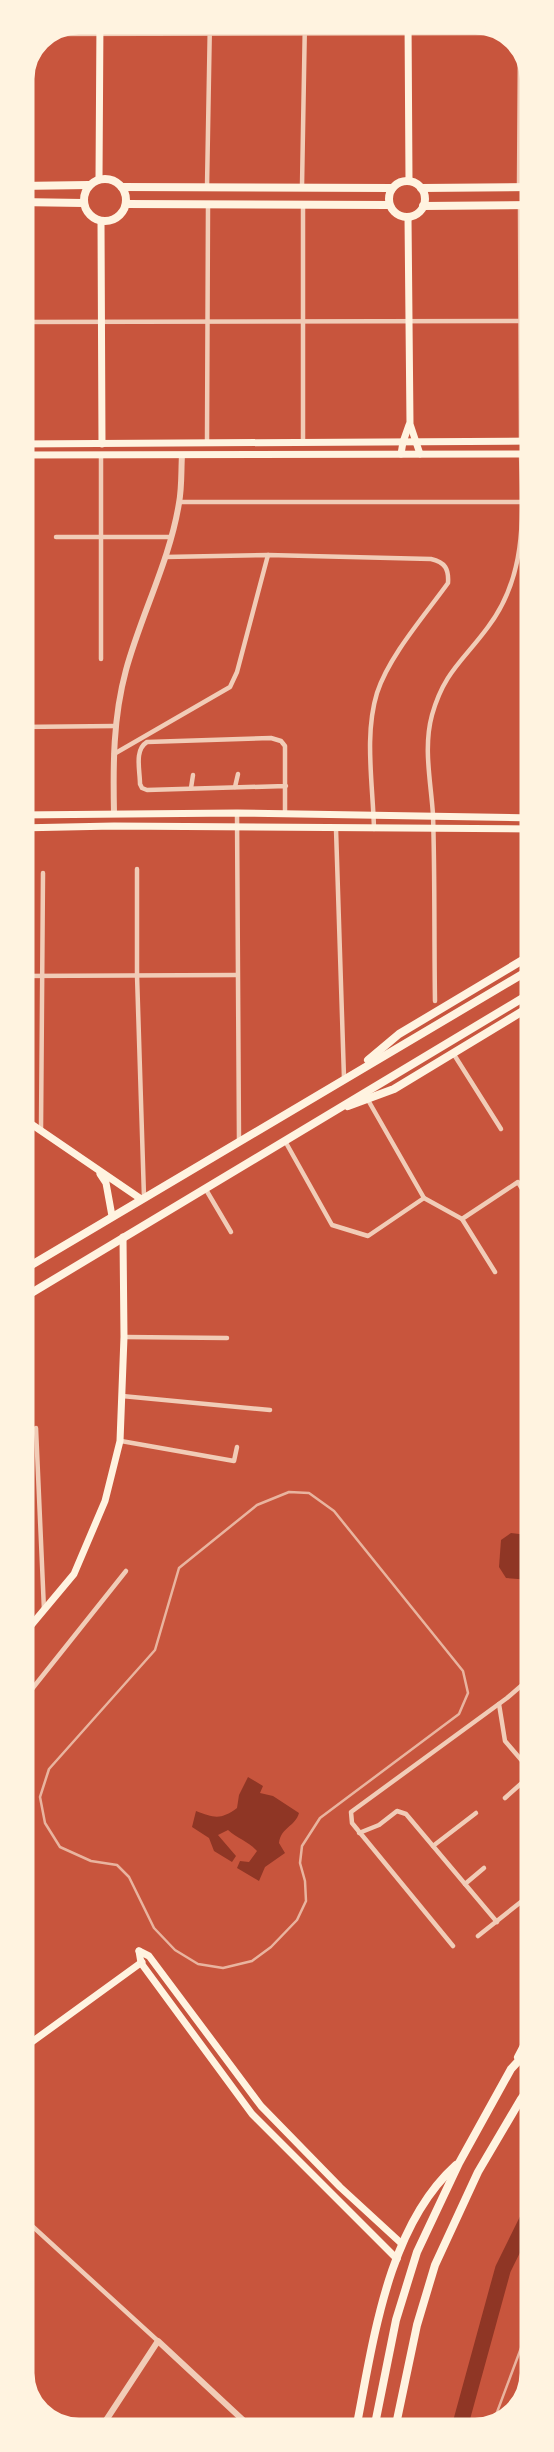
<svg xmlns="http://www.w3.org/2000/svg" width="554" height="2452" font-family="Commissioner,sans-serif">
<rect width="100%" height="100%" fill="#c8553d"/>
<g fill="#8f3625">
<polygon points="511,1533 536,1536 536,1576 531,1580 506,1578 499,1567 501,1540"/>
<path d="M248,1777l15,9 -3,7 13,3 26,17c-4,14 -18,14 -20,30l6,10 -20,14 -6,14 -22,-13 3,-7 9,1 8,-11c-9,-10 -19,-12 -29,-21l-10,5 18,21 -4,6 -18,-11 -5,-13 -17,-11 4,-16c18,7 25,9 41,-3l2,-13z"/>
</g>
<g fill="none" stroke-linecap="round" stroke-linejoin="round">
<polyline stroke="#8f3625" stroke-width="16" points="458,2433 503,2269 536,2202"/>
<g stroke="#f1ccb7" stroke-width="4.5">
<polyline points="39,34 514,33"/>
<polyline points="302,186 305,18"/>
<polyline points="519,186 520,40"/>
<polyline points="207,187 210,18"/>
<polyline points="520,206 521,440"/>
<polyline points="18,322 536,321"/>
<polyline points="18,341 19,444"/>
<polyline points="207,443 208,206"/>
<polyline points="303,443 303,206"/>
<polyline points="101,455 101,659"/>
<polyline points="179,502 522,502"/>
<polyline points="56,537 171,537"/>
<path d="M165,557l103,-2 163,4c14,3 18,10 17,24 -23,32 -59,73 -71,110 -13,42 -4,92 -3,136"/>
<polyline points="18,727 116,726"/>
<polyline points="114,754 230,687 237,672 268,555"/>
<polyline points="235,787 238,774"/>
<polyline points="191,788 193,775"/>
<polyline points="237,813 239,1141"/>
<path d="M285,813v-67l-4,-5 -10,-3 -124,4c-13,8 -7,28 -7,42l2,4 5,2 139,-4"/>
<polyline points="336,829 344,1078"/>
<polyline points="137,869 137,975 144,1197"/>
<polyline points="18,976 237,975"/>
<path d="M435,1001c-1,-62 0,-124 -2,-186 -2,-33 -10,-67 -1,-100 12,-43 31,-54 56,-88 39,-51 35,-112 33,-172"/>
<polyline points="453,1053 501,1129"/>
<polyline points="368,1100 424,1198 462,1219 495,1272"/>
<polyline points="41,1129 43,873"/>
<polyline points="285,1141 332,1225 368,1236 424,1198"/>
<polyline points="205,1188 231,1232"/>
<polyline points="462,1219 518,1182 536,1212"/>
<polyline points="124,1337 227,1338"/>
<polyline points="122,1396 270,1410"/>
<polyline points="36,1428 44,1610"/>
<polyline points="121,1441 234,1461 237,1447"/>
<polyline points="18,1675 32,1689"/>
<polyline points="18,1701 32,1689 126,1571"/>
<polyline points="499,1704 505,1741 536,1777"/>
<polyline points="505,1798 533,1773"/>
<polyline points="359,1833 379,1825 397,1811 406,1814 497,1922"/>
<polyline points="433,1846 476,1813"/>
<polyline points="465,1884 484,1868"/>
<polyline points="478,1936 536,1890"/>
<polyline points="453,1946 352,1823 351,1812 507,1698 536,1673"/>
<polyline points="19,2214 158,2341"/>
</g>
<g stroke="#f1ccb7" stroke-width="6">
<path d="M114,813c-1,-48 -1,-95 12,-143 15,-55 44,-110 53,-167 3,-16 2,-32 3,-48"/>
<polyline points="97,2434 158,2341 258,2434"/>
</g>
<g stroke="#fff3e0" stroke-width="7">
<polyline points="408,18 409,181"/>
<polyline points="99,179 100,18"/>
<polyline points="408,217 410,424 420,454"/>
<polyline points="101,221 102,444"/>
<polyline points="18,444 536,441"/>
<polyline points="401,454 403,442 409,425"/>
<polyline points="18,455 536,454"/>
<polyline points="18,815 237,813 534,818"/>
<polyline points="18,828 114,826 533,829"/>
<polyline points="18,1115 141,1199"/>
<polyline points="100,1174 106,1183 112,1216"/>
<polyline points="18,1641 74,1574 105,1501 120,1441 124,1337 123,1237"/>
<polyline points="139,1951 141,1963 252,2114 397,2259"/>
<polyline points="139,1951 149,1956 261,2106 340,2187 402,2244"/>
<polyline points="18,2052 142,1962"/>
</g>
<g stroke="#fff3e0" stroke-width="8">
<circle cx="105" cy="200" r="21"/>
<circle cx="407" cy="199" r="18"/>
<polyline points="18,186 89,185"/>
<polyline points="122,187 392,188"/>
<polyline points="421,188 535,187"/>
<polyline points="18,202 83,203"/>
<polyline points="126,204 389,205"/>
<polyline points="423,206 535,205"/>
<polyline points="536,811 533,882 536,910"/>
</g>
<g stroke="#fff3e0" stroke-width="8">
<polyline points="368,1060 399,1034 531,955 536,943"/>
<polyline points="348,1106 394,1089 536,1003"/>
<polyline points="18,1273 536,966"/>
<polyline points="18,1301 536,990"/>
<polyline points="518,2057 536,2023"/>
<path d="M355,2434c18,-89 31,-206 101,-269"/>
<polyline points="373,2434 396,2320 417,2252 459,2163 511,2069 536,2042"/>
<polyline points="394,2434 417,2325 435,2265 478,2172 521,2099 536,2078"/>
</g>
<g stroke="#e9b49f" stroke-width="2.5">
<polygon points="289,1492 309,1493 334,1511 463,1671 468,1693 459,1714 320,1818 302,1846 300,1863 305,1881 306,1901 297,1920 271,1947 252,1961 223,1968 198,1964 175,1950 154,1928 129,1877 117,1865 91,1861 60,1847 45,1823 40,1797 49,1769 155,1650 179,1568 257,1505"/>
<polyline points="490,2431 536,2308"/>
</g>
</g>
<path d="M0 0H554V2452H0ZM79 30H475A49 49 0 0 1 524 79V2373A49 49 0 0 1 475 2422H79A49 49 0 0 1 30 2373V79A49 49 0 0 1 79 30Z" fill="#fff3e0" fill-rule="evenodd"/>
<path fill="none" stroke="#fff3e0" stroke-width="9" d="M79 30H475A49 49 0 0 1 524 79V2373A49 49 0 0 1 475 2422H79A49 49 0 0 1 30 2373V79A49 49 0 0 1 79 30Z"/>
</svg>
